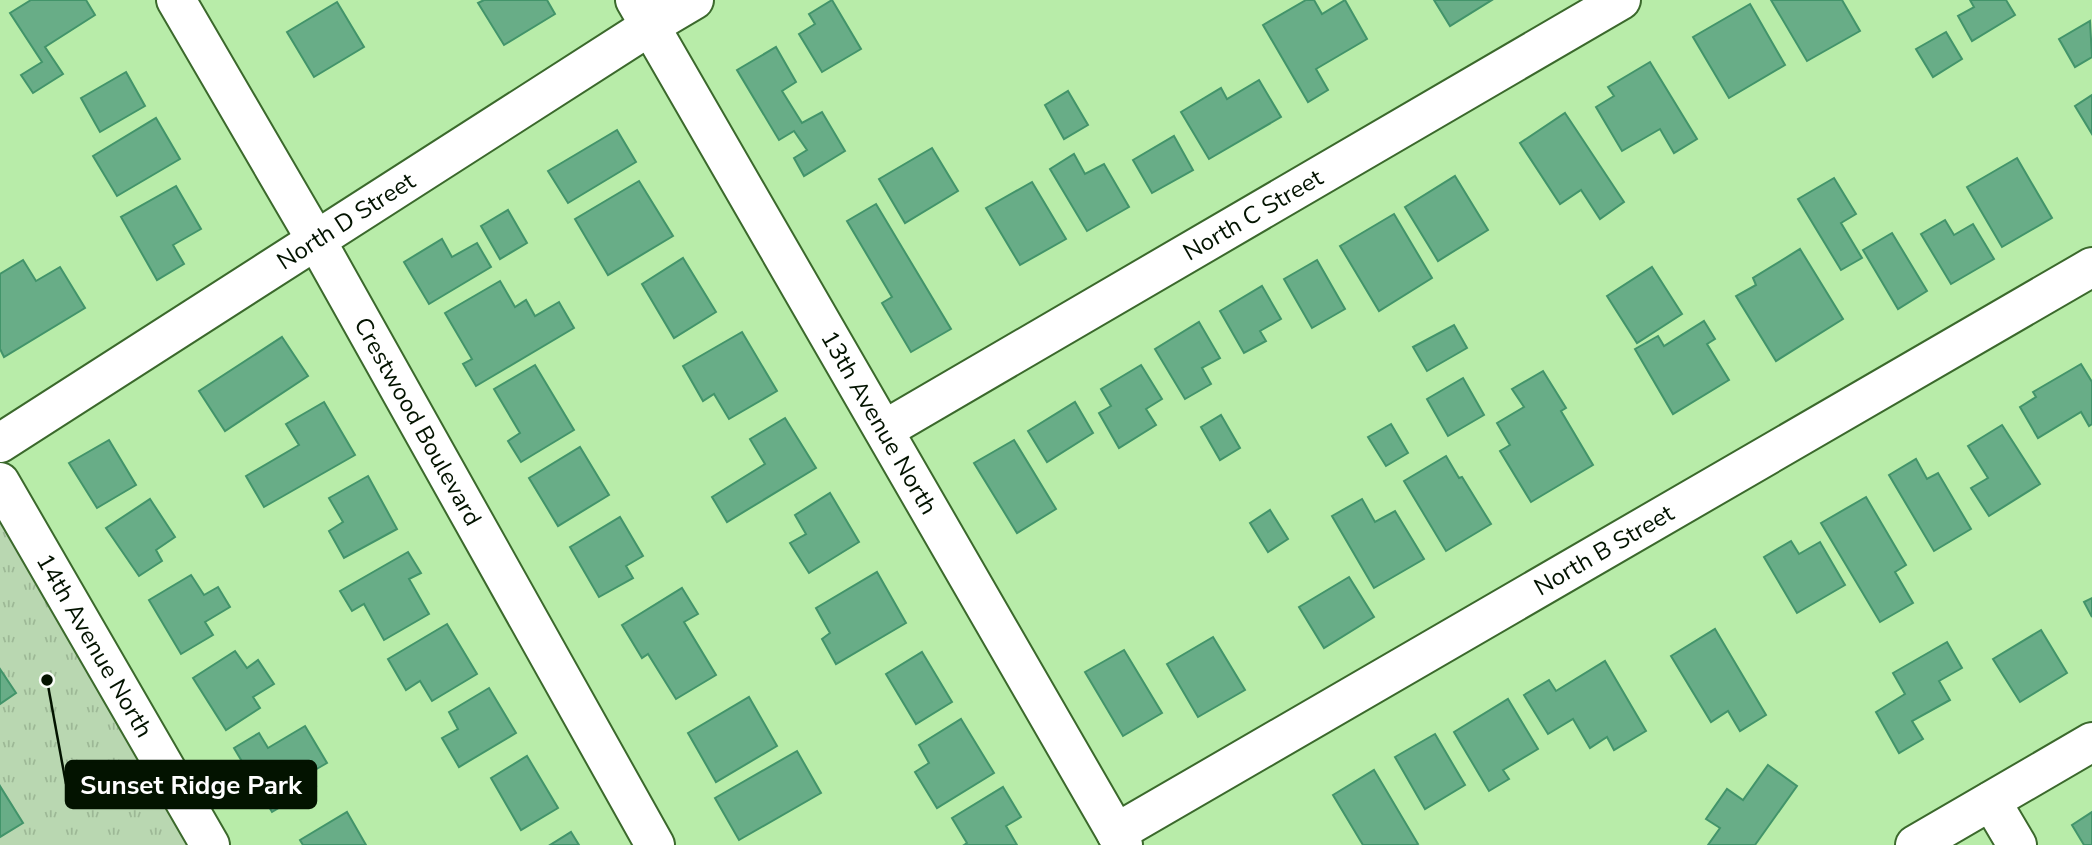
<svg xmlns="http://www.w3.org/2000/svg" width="2092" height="845" font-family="'Nunito Sans',sans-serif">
<defs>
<pattern id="grass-tufts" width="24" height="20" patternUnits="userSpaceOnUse" patternTransform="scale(1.75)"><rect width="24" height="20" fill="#b9d7b1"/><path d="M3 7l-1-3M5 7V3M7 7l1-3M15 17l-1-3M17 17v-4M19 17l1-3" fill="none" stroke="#9db896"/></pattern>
</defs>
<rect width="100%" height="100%" fill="#b8eca9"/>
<polygon fill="url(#grass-tufts)" points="0,514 188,845 0,845"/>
<g fill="#68ad87" stroke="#42946a" stroke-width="2">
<polygon points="31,0 86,0 95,15 45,47 63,74 33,93 21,75 42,62 10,13"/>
<polygon points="484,0 547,0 555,14 504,45 478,3"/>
<polygon points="832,0 861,49 822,72 799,34 815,24 809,14"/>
<polygon points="1306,0 1314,0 1322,14 1345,0 1367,39 1316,69 1328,90 1308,102 1263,25"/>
<polygon points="1434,0 1492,0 1450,26"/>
<polygon points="1771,0 1842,0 1860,31 1807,61"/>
<polygon points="1970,0 2006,0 2015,15 1972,41 1958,16 1974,7"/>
<polygon points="337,2 364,47 314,77 287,32"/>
<polygon points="1750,4 1785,65 1729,98 1693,37"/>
<polygon points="2090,21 2092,57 2075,67 2059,39"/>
<polygon points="1946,32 1962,59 1933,77 1916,49"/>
<polygon points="776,47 796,82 782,91 802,123 822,112 845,151 804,176 794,158 807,150 794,131 779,140 737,70"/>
<polygon points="1650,62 1697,139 1674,153 1660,129 1622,151 1596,107 1614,96 1608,87"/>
<polygon points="126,72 145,106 100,132 81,98"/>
<polygon points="1259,80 1281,117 1209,159 1181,112 1221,88 1227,99"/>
<polygon points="1068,91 1088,125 1064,139 1045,105"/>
<polygon points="2092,95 2092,134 2075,106"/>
<polygon points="1565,113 1624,202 1600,219 1581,190 1560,204 1520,143"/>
<polygon points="156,118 180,159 117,196 93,156"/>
<polygon points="617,130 636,162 568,203 548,171"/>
<polygon points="1174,136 1193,170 1152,193 1133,160"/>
<polygon points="932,148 958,191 905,223 879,179"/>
<polygon points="1074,154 1085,174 1104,164 1129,207 1087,231 1050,169"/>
<polygon points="2017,158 2052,218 2002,247 1967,187"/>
<polygon points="1455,176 1488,230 1438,261 1405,207"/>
<polygon points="1834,178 1856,214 1841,223 1862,258 1841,270 1798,199"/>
<polygon points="639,181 673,236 608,275 575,219"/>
<polygon points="1032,182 1066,239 1020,265 986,208"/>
<polygon points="176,186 201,229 173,245 184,264 157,280 121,217"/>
<polygon points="876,204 951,329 911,352 882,303 892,297 847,221"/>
<polygon points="508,210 527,243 500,259 481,226"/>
<polygon points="1394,214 1432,278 1379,311 1340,246"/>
<polygon points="1945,220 1954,235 1973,224 1994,259 1951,284 1921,234"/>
<polygon points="1892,233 1927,291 1898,309 1863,250"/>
<polygon points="442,239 452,257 477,243 491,267 429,304 404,262"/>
<polygon points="1800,249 1843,319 1776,361 1736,296 1756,285 1753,278"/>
<polygon points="683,258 716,312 674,338 642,284"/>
<polygon points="23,260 36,281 60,267 85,308 4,357 0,349 0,274"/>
<polygon points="1317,260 1345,309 1312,328 1284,279"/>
<polygon points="1652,267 1682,314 1637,343 1607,296"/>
<polygon points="500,281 515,307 526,300 535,316 559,302 574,328 476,386 463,364 472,359 445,313"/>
<polygon points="1262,286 1281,319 1260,331 1266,341 1244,353 1220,311"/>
<polygon points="1704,321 1715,339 1707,344 1729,380 1673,414 1635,349 1658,336 1664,346"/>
<polygon points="1199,322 1220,358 1202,368 1211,384 1185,399 1155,349"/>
<polygon points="1454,325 1467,348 1427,371 1413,347"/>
<polygon points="742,332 777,391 729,419 714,394 703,401 683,366"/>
<polygon points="282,337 308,376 225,431 199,391"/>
<polygon points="2081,364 2092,382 2092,424 2089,426 2081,412 2038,438 2020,407 2036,397 2033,392"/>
<polygon points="535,365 574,430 521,462 508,441 520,433 494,389"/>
<polygon points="1141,365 1162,399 1146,409 1156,425 1119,448 1099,413 1111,406 1101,389"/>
<polygon points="1543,371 1566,408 1561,411 1593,465 1531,502 1500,451 1510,445 1497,423 1524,407 1512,389"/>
<polygon points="1463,378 1484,415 1448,436 1427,399"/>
<polygon points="324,402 355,455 264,507 246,476 299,445 286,424"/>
<polygon points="1075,402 1093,433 1047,462 1028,431"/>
<polygon points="1221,415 1240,448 1220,460 1201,427"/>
<polygon points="785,418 816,468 727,522 712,497 765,464 750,439"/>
<polygon points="1391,424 1408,453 1386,466 1368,437"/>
<polygon points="2002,425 2040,484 1989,516 1971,488 1988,478 1968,446"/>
<polygon points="109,440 136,485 97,508 69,463"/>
<polygon points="1014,440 1056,509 1017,533 974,463"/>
<polygon points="580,447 609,495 558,526 529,478"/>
<polygon points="1446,456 1459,478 1462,477 1491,524 1446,551 1404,481"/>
<polygon points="1916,459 1927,479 1938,473 1971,529 1934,551 1889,475"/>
<polygon points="368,476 397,529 344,558 329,531 343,522 329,498"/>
<polygon points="830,493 859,542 809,573 790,543 806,534 795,515"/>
<polygon points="1866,497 1906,565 1895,572 1913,603 1880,622 1821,523"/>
<polygon points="150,499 175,537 156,550 162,561 139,576 106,528"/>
<polygon points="1362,499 1375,522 1395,511 1424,559 1374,588 1332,516"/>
<polygon points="1270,510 1288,539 1268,552 1250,523"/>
<polygon points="620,517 643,556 626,566 633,578 599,597 570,547"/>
<polygon points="1791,541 1799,554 1820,542 1845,585 1797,613 1764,557"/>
<polygon points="408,552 421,573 409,579 429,614 384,640 364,604 352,611 340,591"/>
<polygon points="877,572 906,623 836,664 822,639 830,633 816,608"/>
<polygon points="191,575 204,595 218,587 230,607 205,622 213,635 181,654 149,600"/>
<polygon points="1349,577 1374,617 1324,648 1299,607"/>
<polygon points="682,588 698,614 684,622 716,675 676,699 648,654 642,658 622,625"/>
<polygon points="2092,598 2092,617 2084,602"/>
<polygon points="447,624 477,674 432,701 420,681 406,690 388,659"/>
<polygon points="1715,629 1766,715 1740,731 1728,711 1711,722 1671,656"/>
<polygon points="2041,630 2067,673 2020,702 1993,659"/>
<polygon points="1213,637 1245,690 1198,717 1167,664"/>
<polygon points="1947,642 1962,668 1939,681 1950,700 1912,721 1923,739 1899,753 1876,712 1905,694 1893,673"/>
<polygon points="1124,650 1162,713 1123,736 1085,672"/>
<polygon points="235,651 247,668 258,660 274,684 253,697 260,708 226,730 193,678"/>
<polygon points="922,652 952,702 916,724 886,674"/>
<polygon points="1605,661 1646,731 1614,750 1607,737 1590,748 1573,719 1548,734 1524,695 1549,680 1556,691"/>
<polygon points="0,669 16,693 0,704"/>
<polygon points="489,688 516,733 459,767 442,738 458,729 449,712"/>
<polygon points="749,697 777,746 716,782 688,733"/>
<polygon points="1508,699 1538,749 1503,770 1509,779 1489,791 1454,732"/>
<polygon points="961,719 994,773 937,808 915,772 929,763 919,745"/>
<polygon points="305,726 327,763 308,774 316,786 272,812 234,748 259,733 268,748"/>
<polygon points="1435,734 1465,785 1425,809 1395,757"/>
<polygon points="797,751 821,793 739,840 715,798"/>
<polygon points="527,756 558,808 521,830 491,778"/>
<polygon points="1768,765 1797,786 1755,845 1708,845 1720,828 1706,819 1727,789 1743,800"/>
<polygon points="1374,770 1418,844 1416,845 1363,845 1333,795"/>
<polygon points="0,786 23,823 0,837"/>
<polygon points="1003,787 1021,817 1006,826 1017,845 964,845 967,843 952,818"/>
<polygon points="347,812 366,845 303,845 300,840"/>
<polygon points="2092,812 2092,845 2084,845 2072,825"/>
<polygon points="571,832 579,845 550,845"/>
</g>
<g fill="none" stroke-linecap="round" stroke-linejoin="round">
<g stroke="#3b692c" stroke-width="42">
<g id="minor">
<path id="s1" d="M176,0l140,240 339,605"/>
<path id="s2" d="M635,0l488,845"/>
<path id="s3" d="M884,430l737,-430"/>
<path id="s4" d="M0,443l650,-417 44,-26"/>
<path id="s5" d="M0,482l210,363"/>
<polyline points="1991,801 2017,845"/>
<path id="s6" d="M1116,833l976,-566"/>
</g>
</g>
<g stroke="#3b692c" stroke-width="42">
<polyline id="tertiary" points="1915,845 2092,742"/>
</g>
<use href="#minor" stroke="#fff" stroke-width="38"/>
<use href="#tertiary" stroke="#fff" stroke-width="38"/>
</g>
<g text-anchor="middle" stroke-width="6" stroke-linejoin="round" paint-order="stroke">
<g font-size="24" fill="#031300" stroke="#f8fdf7">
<text dy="8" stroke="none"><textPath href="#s3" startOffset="427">North C Street</textPath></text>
<text dy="8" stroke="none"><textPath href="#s4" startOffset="411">North D Street</textPath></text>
<text dy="8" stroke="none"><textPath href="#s1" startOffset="486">Crestwood Boulevard</textPath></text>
<text dy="8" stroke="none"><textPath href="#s2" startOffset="488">13th Avenue North</textPath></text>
<text dy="8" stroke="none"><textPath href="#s6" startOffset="564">North B Street</textPath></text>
<text dy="8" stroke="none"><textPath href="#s5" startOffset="189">14th Avenue North</textPath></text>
</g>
</g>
<path fill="none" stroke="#031300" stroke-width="2.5" d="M47 680L66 784"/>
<circle fill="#031300" stroke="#f8fdf7" stroke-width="2.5" cx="47" cy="680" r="7"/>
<rect fill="#031300" stroke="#031300" stroke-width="2.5" x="66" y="761" width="250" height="47" rx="7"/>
<g font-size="26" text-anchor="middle" font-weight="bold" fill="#fff">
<text x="191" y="794">Sunset Ridge Park</text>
</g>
</svg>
